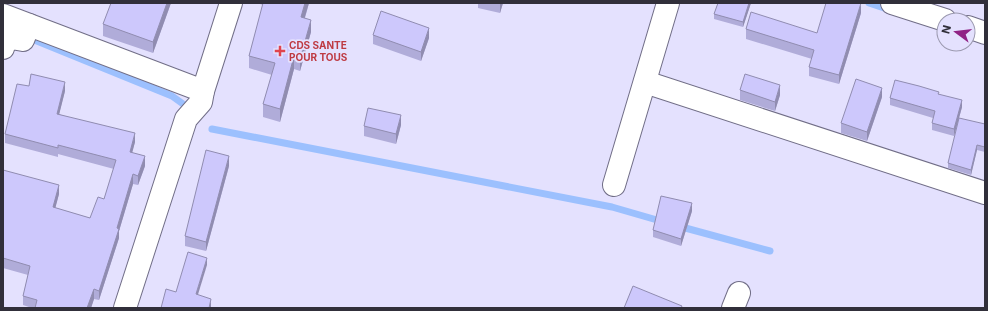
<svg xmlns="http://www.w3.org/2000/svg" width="988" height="311" font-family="Inter,sans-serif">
<rect width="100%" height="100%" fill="#e4e1fe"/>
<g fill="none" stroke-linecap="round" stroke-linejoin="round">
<g stroke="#9cc0fe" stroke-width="7">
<polyline points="869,3 890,10"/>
<polyline points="947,15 964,20"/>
<polyline points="27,37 172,96 190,109"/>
<polyline points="212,129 612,207 664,222"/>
<polyline points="678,226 770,251"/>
</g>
<g stroke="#716e87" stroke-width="24">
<g id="minor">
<polyline points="892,3 945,20"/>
<polyline points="3,15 203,91"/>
<polyline points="968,27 985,33"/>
<polyline points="3,48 6,37 23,40 29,25"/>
<polyline points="645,82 985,193"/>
<polyline points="614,185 668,3"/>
<polyline points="733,308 739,293"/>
</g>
</g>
<g stroke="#716e87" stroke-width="24">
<polyline id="primary" points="125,308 186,119 201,102 203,91 231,3"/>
</g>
<use href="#minor" stroke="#fff" stroke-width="22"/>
<use href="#primary" stroke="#fff" stroke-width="22"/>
</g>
<g fill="#b0acd9">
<polygon points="171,3 153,53 103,36 103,24"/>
<polygon points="257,3 309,3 305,18 311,32 300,71 294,69 280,122 263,117 263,104 272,75 249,68 249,56 263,5"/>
<polygon points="478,3 503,3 500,13 478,8"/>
<polygon points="718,3 751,3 743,27 714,19 714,14"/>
<polygon points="861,13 839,84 809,76 809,67 812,59 746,39 746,29 817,33"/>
<polygon points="373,35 429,38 421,61 373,44"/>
<polygon points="740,90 780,95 775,111 740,100"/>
<polygon points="65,91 59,114 135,142 132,152 145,166 138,185 133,184 119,231 119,238 99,300 94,299 91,308 32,308 23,305 23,296 28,275 3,268 3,170 59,194 55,208 90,218 104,199 114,169 58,154 58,157 5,143 5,134"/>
<polygon points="939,94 962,107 954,136 932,130 932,123 933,118 890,105 890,98"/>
<polygon points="882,97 867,141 841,133 841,123"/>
<polygon points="985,124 985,152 977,150 971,175 948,168 948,163"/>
<polygon points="401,125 396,144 364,136 364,126"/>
<polygon points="229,166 206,251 185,246 185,236"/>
<polygon points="692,211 681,246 653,237 653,230"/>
</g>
<g fill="#908cb0">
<polygon points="167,3 171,3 153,53 153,42"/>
<polygon points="305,3 309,3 301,30 301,17"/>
<polygon points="501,3 503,3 500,13 500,4"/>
<polygon points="749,3 751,3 743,27 743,22"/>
<polygon points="861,3 861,13 839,84 839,75"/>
<polygon points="311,20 311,32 300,71 300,59"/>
<polygon points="429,28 429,38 421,61 421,52"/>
<polygon points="294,56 294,69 280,122 280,109"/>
<polygon points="65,82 65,91 57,123 57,114"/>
<polygon points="780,85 780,95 775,111 775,102"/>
<polygon points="882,88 882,97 867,141 867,132"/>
<polygon points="962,100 962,107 954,136 954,129"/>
<polygon points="401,115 401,125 396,144 396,134"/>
<polygon points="135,133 135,142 130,161 130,152"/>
<polygon points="977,145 977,150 971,175 971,170"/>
<polygon points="145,156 145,166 138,185 138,176"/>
<polygon points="229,156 229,166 206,251 206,242"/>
<polygon points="133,174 133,184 119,231 119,238 99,300 99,291 117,228"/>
<polygon points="59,185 59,194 53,217 53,207"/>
<polygon points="692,203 692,211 681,246 681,239"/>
<polygon points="207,258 207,265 196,301 196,294"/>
<polygon points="94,289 94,299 91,308 87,308"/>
<polygon points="211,299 211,308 209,308"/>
</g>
<g fill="#cdc8fc" stroke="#908cb0">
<polygon points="111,3 167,3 153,42 103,24"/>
<polygon points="263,3 305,3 301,17 311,20 300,59 294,56 280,109 263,104 275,63 249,56"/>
<polygon points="718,3 749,3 743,22 714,14"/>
<polygon points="826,3 861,3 839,75 809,67 814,50 746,29 751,12 817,33"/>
<polygon points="381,11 429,28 421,52 373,35"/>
<polygon points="31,74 65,82 57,114 135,133 130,152 145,156 138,176 133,174 117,228 119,229 99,291 94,289 87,308 35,308 37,300 23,296 30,266 3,258 3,170 59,185 53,207 90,218 98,197 104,199 116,160 58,145 58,148 5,134 17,84 29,86"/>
<polygon points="745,74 780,85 775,102 740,90"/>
<polygon points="856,79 882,88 867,132 841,123"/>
<polygon points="895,80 919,86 939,92 938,94 962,100 954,129 932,123 935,111 890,98"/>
<polygon points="368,108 401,115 396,134 364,126"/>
<polygon points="959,118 985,124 985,147 977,145 971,170 948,163"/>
<polygon points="206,150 229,156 206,242 185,236"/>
<polygon points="661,196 692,203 681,239 653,230"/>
<polygon points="188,252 207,258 196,294 211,299 209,308 161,308 166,289 176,292"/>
<polygon points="633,286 682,306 681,308 624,308"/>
</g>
<path fill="#e0444e" stroke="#e4e1fe" stroke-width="1.5" d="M278 45h4v4h4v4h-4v4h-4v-4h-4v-4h4z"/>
<g text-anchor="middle" stroke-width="3.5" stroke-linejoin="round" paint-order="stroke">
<g font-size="10" font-weight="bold" fill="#be3a42" stroke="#e4e1fe" text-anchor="start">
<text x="289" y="49">CDS SANTE<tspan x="289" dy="12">POUR TOUS</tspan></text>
</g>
</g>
<rect width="988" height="311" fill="none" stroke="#312f3a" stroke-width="8"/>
<g transform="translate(956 32) rotate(285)"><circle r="19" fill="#e4e1fe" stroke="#9c9ab0"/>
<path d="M0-3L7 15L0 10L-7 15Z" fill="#902385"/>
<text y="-6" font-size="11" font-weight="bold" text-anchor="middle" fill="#312f3a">N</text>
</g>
</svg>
